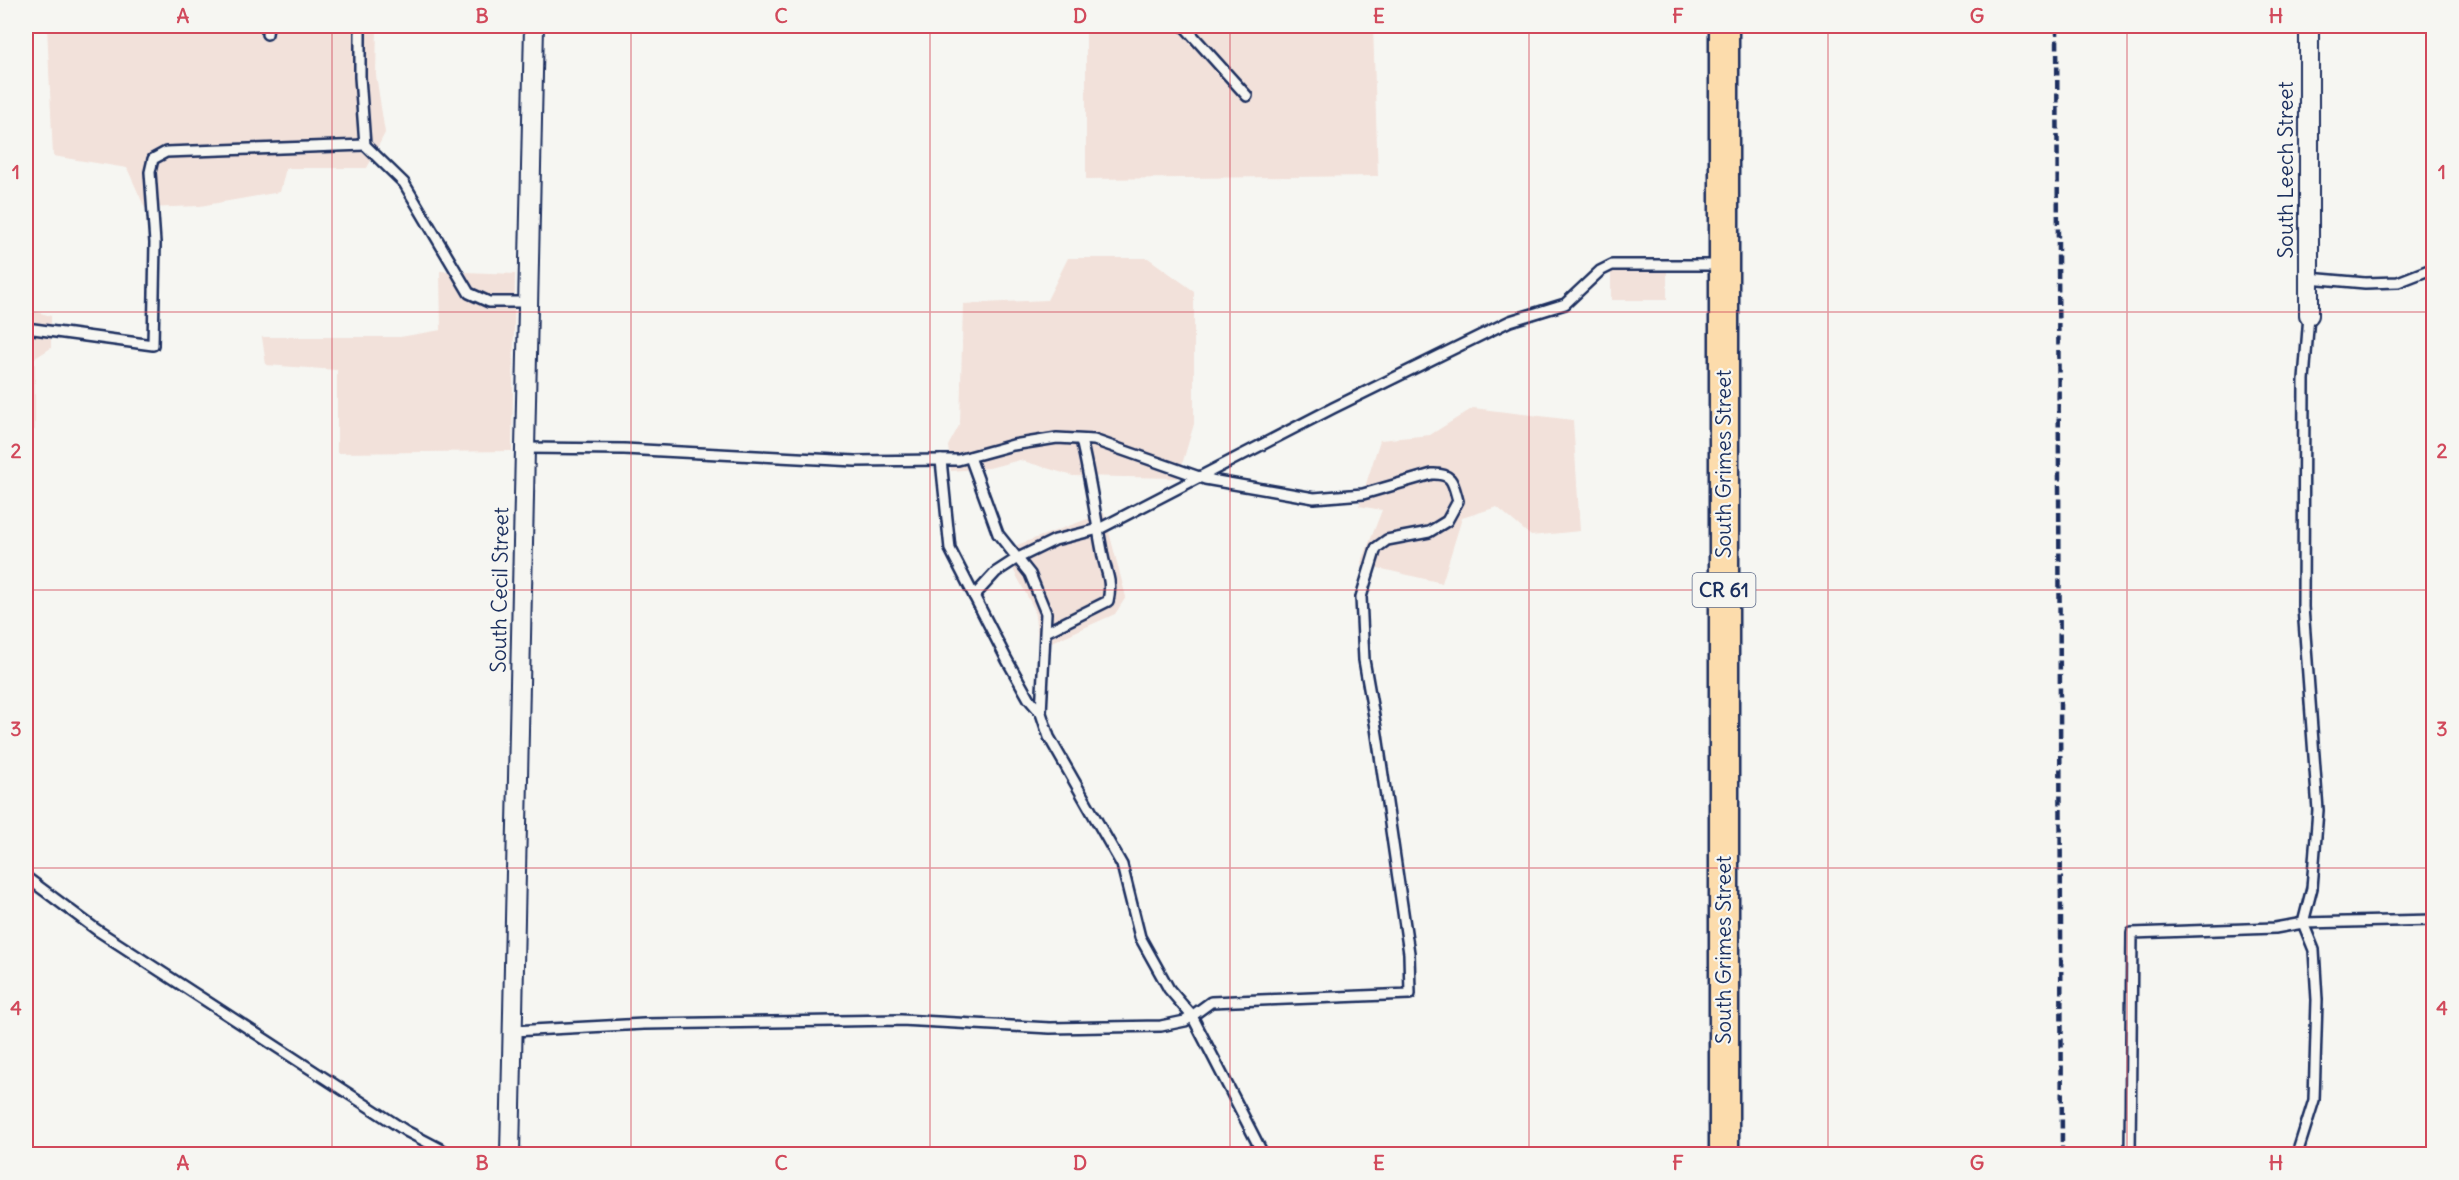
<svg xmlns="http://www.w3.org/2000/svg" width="2459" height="1180" font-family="Delius,sans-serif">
<rect width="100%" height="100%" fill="#f6f6f2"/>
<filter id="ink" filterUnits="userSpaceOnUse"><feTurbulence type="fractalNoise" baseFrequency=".0167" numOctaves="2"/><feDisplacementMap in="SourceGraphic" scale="12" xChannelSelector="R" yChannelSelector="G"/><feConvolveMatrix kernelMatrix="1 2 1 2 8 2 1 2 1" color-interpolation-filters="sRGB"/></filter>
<g filter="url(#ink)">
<g fill="#f2e1da">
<polygon points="47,26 377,26 376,75 385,133 367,168 286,168 280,192 200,206 145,208 127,168 53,156"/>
<polygon points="1086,26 1373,26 1378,176 1086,179"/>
<polygon points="1068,258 1148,258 1194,291 1194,424 1178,478 1073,476 1020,460 989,468 951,471 948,446 960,424 963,304 1047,300"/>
<polygon points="1611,268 1667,269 1667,300 1611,300"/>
<polygon points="440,271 515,274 512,451 337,453 337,370 266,365 262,337 400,337 441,330"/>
<polygon points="26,309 51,316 51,348 35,358 35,430 26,431"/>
<polygon points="1473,408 1573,420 1580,531 1531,536 1497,507 1462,518 1442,583 1361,564 1382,510 1359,506 1380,440 1430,435"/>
<polygon points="1104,513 1126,597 1115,614 1039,648 1034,609 1014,571 1017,545"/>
</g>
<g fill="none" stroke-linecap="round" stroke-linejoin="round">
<g stroke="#1b2f5e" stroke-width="14">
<g id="service">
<polyline points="360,26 360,77 365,145 404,183 469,293 489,302 528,302"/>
<polyline points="1184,26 1247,96"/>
<polyline points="267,34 268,26"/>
<polyline points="2309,278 2365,283 2398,282 2434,268"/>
<polyline points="26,328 153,345 155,243 150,172 153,159 166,152 365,145"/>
<polyline points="970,457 998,534 1030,574 1046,613 1041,713 1049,737 1122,865 1140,937 1169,989 1192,1016 1263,1154"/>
<polyline points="941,460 950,549 1007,660 1029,699 1041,713"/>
<polyline points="974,596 996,572 1016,559 1055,540 1099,529 1333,408 1510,321 1565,304 1600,271 1612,265 1722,265"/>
<path d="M1046,632l62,-31c5,-22 -3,-29 -6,-50 -7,-37 -12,-74 -21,-111"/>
<polyline points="26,877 97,930 406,1131 450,1154"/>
<path d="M513,1031l131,-7 257,-4 149,8 111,-2 24,-5 26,-19 199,-8 -1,-41 -33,-225 -12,-68 -3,-63 15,-49 11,-8 42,-8 18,-11 11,-20c-5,-18 -5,-28 -26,-27l-69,20 -49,4 -109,-19 -111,-39 -37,-2 -44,7 -55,15h-17l-86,1 -231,-12 -99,-1"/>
<polyline points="2130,1154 2132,933 2275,928 2303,923 2434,920"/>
<polyline points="2297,1154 2314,1100 2317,1000 2314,950 2303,923 2312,888 2318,810 2303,607 2304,380 2309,315"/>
</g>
</g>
<g stroke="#1b2f5e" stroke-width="22">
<g id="minor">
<polyline points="2309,26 2309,315"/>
<polyline points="510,1154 534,26"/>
</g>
</g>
<g stroke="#1b2f5e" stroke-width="33">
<polyline id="primary" points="1724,1154 1724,26"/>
</g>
<use href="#service" stroke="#f6f6f2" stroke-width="9"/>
<use href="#minor" stroke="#f6f6f2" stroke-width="18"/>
<use href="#primary" stroke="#fcdcac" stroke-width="28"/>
<polyline stroke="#1b2f5e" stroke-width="4.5" stroke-dasharray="9 4.5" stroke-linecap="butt" points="2057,26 2062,1154"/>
</g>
</g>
<path fill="none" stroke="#d1495b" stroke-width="1.5" stroke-opacity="0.55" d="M332,26v1128M631,26v1128M930,26v1128M1230,26v1128M1529,26v1128M1828,26v1128M2127,26v1128M26,312h2408M26,590h2408M26,868h2408"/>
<g text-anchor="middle" stroke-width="4.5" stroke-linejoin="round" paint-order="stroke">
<rect fill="#f6f6f2" stroke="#5d6b8a" stroke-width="1.5" x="1692.5" y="573" width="63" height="34" rx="4.5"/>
<g font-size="20" font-weight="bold" fill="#1b2f5e">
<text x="1724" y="597">CR 61</text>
</g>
<g font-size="21" fill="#1b2f5e" stroke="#f6f6f2">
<text transform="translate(2286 170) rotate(-90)" y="7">South Leech Street</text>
<text transform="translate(1724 464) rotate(-90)" y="7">South Grimes Street</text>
<text transform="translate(500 590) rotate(-89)" y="7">South Cecil Street</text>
<text transform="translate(1724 950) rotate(-90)" y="7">South Grimes Street</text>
</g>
</g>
<rect width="2459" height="1180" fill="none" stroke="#f6f6f2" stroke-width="66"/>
<rect x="33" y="33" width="2393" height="1114" fill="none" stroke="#d1495b" stroke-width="2"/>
<g font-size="20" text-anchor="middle" font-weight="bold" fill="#d1495b">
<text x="183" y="23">A</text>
<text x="482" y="23">B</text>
<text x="781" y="23">C</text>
<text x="1080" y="23">D</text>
<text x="1379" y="23">E</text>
<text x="1678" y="23">F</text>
<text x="1977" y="23">G</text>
<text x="2276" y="23">H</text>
<text x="16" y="179">1</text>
<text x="2442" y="179">1</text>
<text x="16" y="458">2</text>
<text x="2442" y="458">2</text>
<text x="16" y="736">3</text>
<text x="2442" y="736">3</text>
<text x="16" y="1015">4</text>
<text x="2442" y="1015">4</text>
<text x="183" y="1170">A</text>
<text x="482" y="1170">B</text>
<text x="781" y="1170">C</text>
<text x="1080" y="1170">D</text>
<text x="1379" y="1170">E</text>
<text x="1678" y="1170">F</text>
<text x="1977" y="1170">G</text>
<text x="2276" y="1170">H</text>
</g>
</svg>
